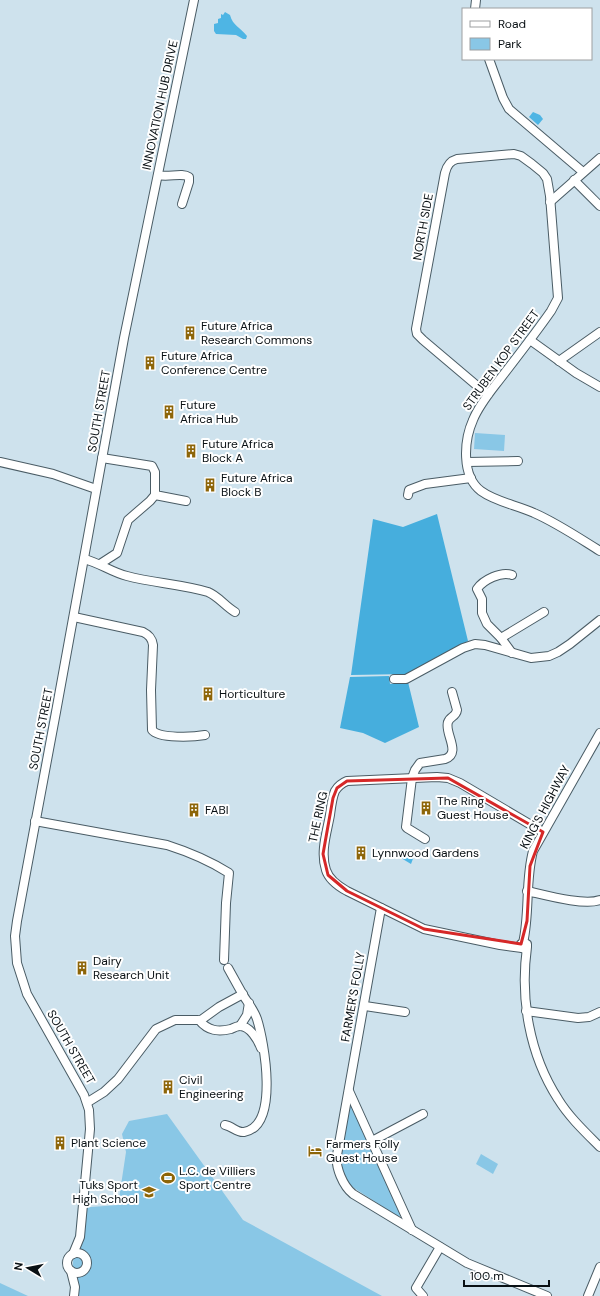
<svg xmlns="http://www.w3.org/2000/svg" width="600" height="1296" font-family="'DM Sans',sans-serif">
<rect width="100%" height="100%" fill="#cee2ed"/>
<g fill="#89c7e6">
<polygon points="475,433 505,435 504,451 474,449"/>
<polygon points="349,1105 352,1107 402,1216 397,1216 351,1186 344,1175 340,1163"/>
<polygon points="167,1114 243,1220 382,1296 70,1296 78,1208 118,1205 126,1152 122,1134 129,1121"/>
<polygon points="481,1154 498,1164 493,1174 476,1164"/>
<polygon points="0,1283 28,1296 0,1296"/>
</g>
<g fill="#46aedd">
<polygon points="437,514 468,641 408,674 351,675 373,519 403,527"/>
<polygon points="389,676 390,684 408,682 419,727 385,743 363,733 340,728 350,677"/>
</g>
<g fill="#4eb5e4">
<path d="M225,12l5,3c3,11 10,12 17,21l-1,3h-3l-7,-4 -20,-1 -2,-3v-7l4,-1v-4l3,-1v-4l2,1z"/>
<polygon points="533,112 540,115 543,119 538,125 529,117"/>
<polygon points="402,854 414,856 411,864 401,858"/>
</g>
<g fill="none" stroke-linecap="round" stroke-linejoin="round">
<g stroke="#4a5c65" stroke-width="10">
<g id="minor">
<polyline points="475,9 476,0"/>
<polyline points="489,59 503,98 509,109 583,172"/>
<path d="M158,175c10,3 24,-3 31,2v5l-7,22"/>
<polyline points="574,180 600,206"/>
<polyline points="550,202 600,158"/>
<polyline points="530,340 576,373 600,387"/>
<polyline points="559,361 600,332"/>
<path d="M488,395l-65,-55 -6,-6 -1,-5 29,-156c2,-8 5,-12 12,-14l57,-5 7,2 11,8 11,9 4,6 3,17 8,102 -7,13c-16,23 -34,46 -51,68 -10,13 -21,26 -27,41 -9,20 -12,56 8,71 15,11 36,14 53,22 23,10 45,25 66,38"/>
<polyline points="102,458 152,466 155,472 155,495 186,501"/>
<polyline points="0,462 53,474 96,489"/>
<polyline points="467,462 518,461"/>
<polyline points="408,495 409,490 425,484 471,478"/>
<path d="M84,559c16,4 27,13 43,17 26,7 54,8 81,16 10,4 17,14 27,20"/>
<polyline points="100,564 117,553 128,520 150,501 155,495"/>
<path d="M512,575c-11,-4 -29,5 -35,14l5,10v14l5,11 14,14 11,15"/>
<path d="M74,617l69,15c6,3 9,6 10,13l-2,45 1,40c7,9 42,7 53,5"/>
<polyline points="501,638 544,612"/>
<polyline points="394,679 406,679 463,648 475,644 485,645 531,658 549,656 558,652 570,644 600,620"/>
<path d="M35,821l132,24c22,7 43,16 62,28l-3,30 -2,57"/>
<path d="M425,839l-18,-11 -1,-1 6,-49 3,-8 5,-7 25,-4c17,-6 -1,-26 3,-37 2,-6 8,-5 9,-12l-5,-18"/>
<path d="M527,891c18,4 57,15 73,9"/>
<path d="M381,908l-44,247c-2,12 6,31 16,39l114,69 80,33"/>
<path d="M523,943c7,-30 2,-62 10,-92l67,-118"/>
<path d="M522,948l-22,-3 -76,-16 -77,-38c-9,-5 -18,-11 -21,-21 -6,-18 1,-38 4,-55 1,-8 2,-17 5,-24 3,-5 7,-8 12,-10l90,-4 11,1 12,5 83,49"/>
<path d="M524,949l-3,-2v-3l3,-1 3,1v3c-7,51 2,107 31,152 11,18 27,33 42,48"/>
<polyline points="365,1006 405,1012"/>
<polyline points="526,1011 578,1018 589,1017 600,1012"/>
<path d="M199,1020c9,11 19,12 32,9 2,-1 6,-3 9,-3 10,0 18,14 21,22"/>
<polyline points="240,1026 247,1015 249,1003"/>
<polyline points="349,1091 412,1230"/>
<polyline points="88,1102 104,1092 118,1079 156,1029 175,1020 201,1020 219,1007 243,994"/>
<path d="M225,1125c7,1 12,8 19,7 36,-6 20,-91 13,-113 -3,-9 -9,-16 -14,-24 -5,-9 -10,-18 -15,-27"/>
<polyline points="372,1141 423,1114"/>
<circle cx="77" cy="1263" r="10"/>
<polyline points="73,1254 80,1237 90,1129 89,1110 84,1095 27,994 17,963 15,936 17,921 56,712 124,338 194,0"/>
<polyline points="71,1271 75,1287 74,1296"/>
<polyline points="423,1296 416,1288 440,1247"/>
<polyline points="588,1296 600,1267"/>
</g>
</g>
<use href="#minor" stroke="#fff" stroke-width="8"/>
</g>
<path fill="none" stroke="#d62828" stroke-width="3" stroke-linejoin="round" d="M448,778l95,54 -13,34 -3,55 -6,23 -97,-15 -77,-38 -19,-16 -5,-21 10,-56 4,-10 10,-7z"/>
<defs>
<g id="building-bare" transform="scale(1.08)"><path d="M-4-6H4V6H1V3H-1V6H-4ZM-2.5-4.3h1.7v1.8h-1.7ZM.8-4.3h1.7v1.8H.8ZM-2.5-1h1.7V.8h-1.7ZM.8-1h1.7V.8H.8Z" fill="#8d6508" stroke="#fff" stroke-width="2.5" paint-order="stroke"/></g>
<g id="hotel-bare" transform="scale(1.08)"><path d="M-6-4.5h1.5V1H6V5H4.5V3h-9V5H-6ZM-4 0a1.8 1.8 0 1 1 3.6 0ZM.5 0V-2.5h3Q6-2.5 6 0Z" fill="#8d6508" stroke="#fff" stroke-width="2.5" paint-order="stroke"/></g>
<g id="stadium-bare" transform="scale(1.08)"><path d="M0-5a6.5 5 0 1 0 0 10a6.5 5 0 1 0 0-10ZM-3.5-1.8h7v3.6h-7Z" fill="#8d6508" stroke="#fff" stroke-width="2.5" paint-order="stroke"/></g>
<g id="school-bare" transform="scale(1.08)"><path d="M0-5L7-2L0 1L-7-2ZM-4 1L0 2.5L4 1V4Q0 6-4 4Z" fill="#8d6508" stroke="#fff" stroke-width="2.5" paint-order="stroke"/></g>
</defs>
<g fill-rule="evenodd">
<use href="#building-bare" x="190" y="333"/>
<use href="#building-bare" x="150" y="363"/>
<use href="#building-bare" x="169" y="412"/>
<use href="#building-bare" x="191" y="451"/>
<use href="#building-bare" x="210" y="485"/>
<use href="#building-bare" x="208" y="694"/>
<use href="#building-bare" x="426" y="808"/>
<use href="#building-bare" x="194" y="810"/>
<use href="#building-bare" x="361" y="853"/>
<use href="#building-bare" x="82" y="968"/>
<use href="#building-bare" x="168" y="1087"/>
<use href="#building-bare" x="60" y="1143"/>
<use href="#hotel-bare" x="315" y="1151"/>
<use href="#stadium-bare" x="168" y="1178"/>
<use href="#school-bare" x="149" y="1192"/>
</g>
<g text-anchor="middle" stroke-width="4" stroke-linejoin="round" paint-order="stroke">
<g font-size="12" fill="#091014" stroke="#fff">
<text transform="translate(160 105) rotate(-78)" y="4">INNOVATION HUB DRIVE</text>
<text transform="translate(423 227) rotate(-80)" y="4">NORTH SIDE</text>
<text transform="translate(501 360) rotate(-54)" y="4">STRUBEN KOP STREET</text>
<text transform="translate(99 411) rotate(-80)" y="4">SOUTH STREET</text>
<text transform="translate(41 729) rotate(-79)" y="4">SOUTH STREET</text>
<text transform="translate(545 807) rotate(-62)" y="4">KING'S HIGHWAY</text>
<text transform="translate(318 817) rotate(-78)" y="4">THE RING</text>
<text transform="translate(353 997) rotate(-80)" y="4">FARMER'S FOLLY</text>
<text transform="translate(71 1047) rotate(60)" y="4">SOUTH STREET</text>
</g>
<g font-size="12" fill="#091014" stroke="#fff" text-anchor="start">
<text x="201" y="330">Future Africa<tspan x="201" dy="14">Research Commons</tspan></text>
<text x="161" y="360">Future Africa<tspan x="161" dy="14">Conference Centre</tspan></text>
<text x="180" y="409">Future<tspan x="180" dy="14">Africa Hub</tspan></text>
<text x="202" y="448">Future Africa<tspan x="202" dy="14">Block A</tspan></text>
<text x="221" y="482">Future Africa<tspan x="221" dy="14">Block B</tspan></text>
<text x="219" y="698">Horticulture</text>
<text x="437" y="805">The Ring<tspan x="437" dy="14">Guest House</tspan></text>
<text x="205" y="814">FABI</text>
<text x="372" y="857">Lynnwood Gardens</text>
<text x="93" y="965">Dairy<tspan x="93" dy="14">Research Unit</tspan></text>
<text x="179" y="1084">Civil<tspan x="179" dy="14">Engineering</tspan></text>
<text x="71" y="1147">Plant Science</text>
<text x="326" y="1148">Farmers Folly<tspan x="326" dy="14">Guest House</tspan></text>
<text x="179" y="1175">L.C. de Villiers<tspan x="179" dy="14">Sport Centre</tspan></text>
<text x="138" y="1189" text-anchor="end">Tuks Sport<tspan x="138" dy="14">High School</tspan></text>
</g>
</g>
<rect x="462" y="8" width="130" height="52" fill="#ffffff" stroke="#9d9fa1"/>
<rect x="470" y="21" width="20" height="6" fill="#ffffff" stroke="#9d9fa1"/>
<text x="498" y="28" font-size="12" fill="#091014">Road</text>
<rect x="470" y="38" width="20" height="12" fill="#89c7e6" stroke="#9d9fa1"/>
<text x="498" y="48" font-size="12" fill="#091014">Park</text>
<g transform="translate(28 1268) rotate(280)" stroke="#ffffff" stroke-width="3" paint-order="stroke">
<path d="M0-3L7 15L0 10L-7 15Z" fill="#091014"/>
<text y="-6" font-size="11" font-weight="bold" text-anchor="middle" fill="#091014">N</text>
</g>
<path d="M464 1280v6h85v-6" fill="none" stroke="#091014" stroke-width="2"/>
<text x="470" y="1280" font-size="12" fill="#091014" stroke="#ffffff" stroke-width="3" paint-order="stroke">100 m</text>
</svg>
